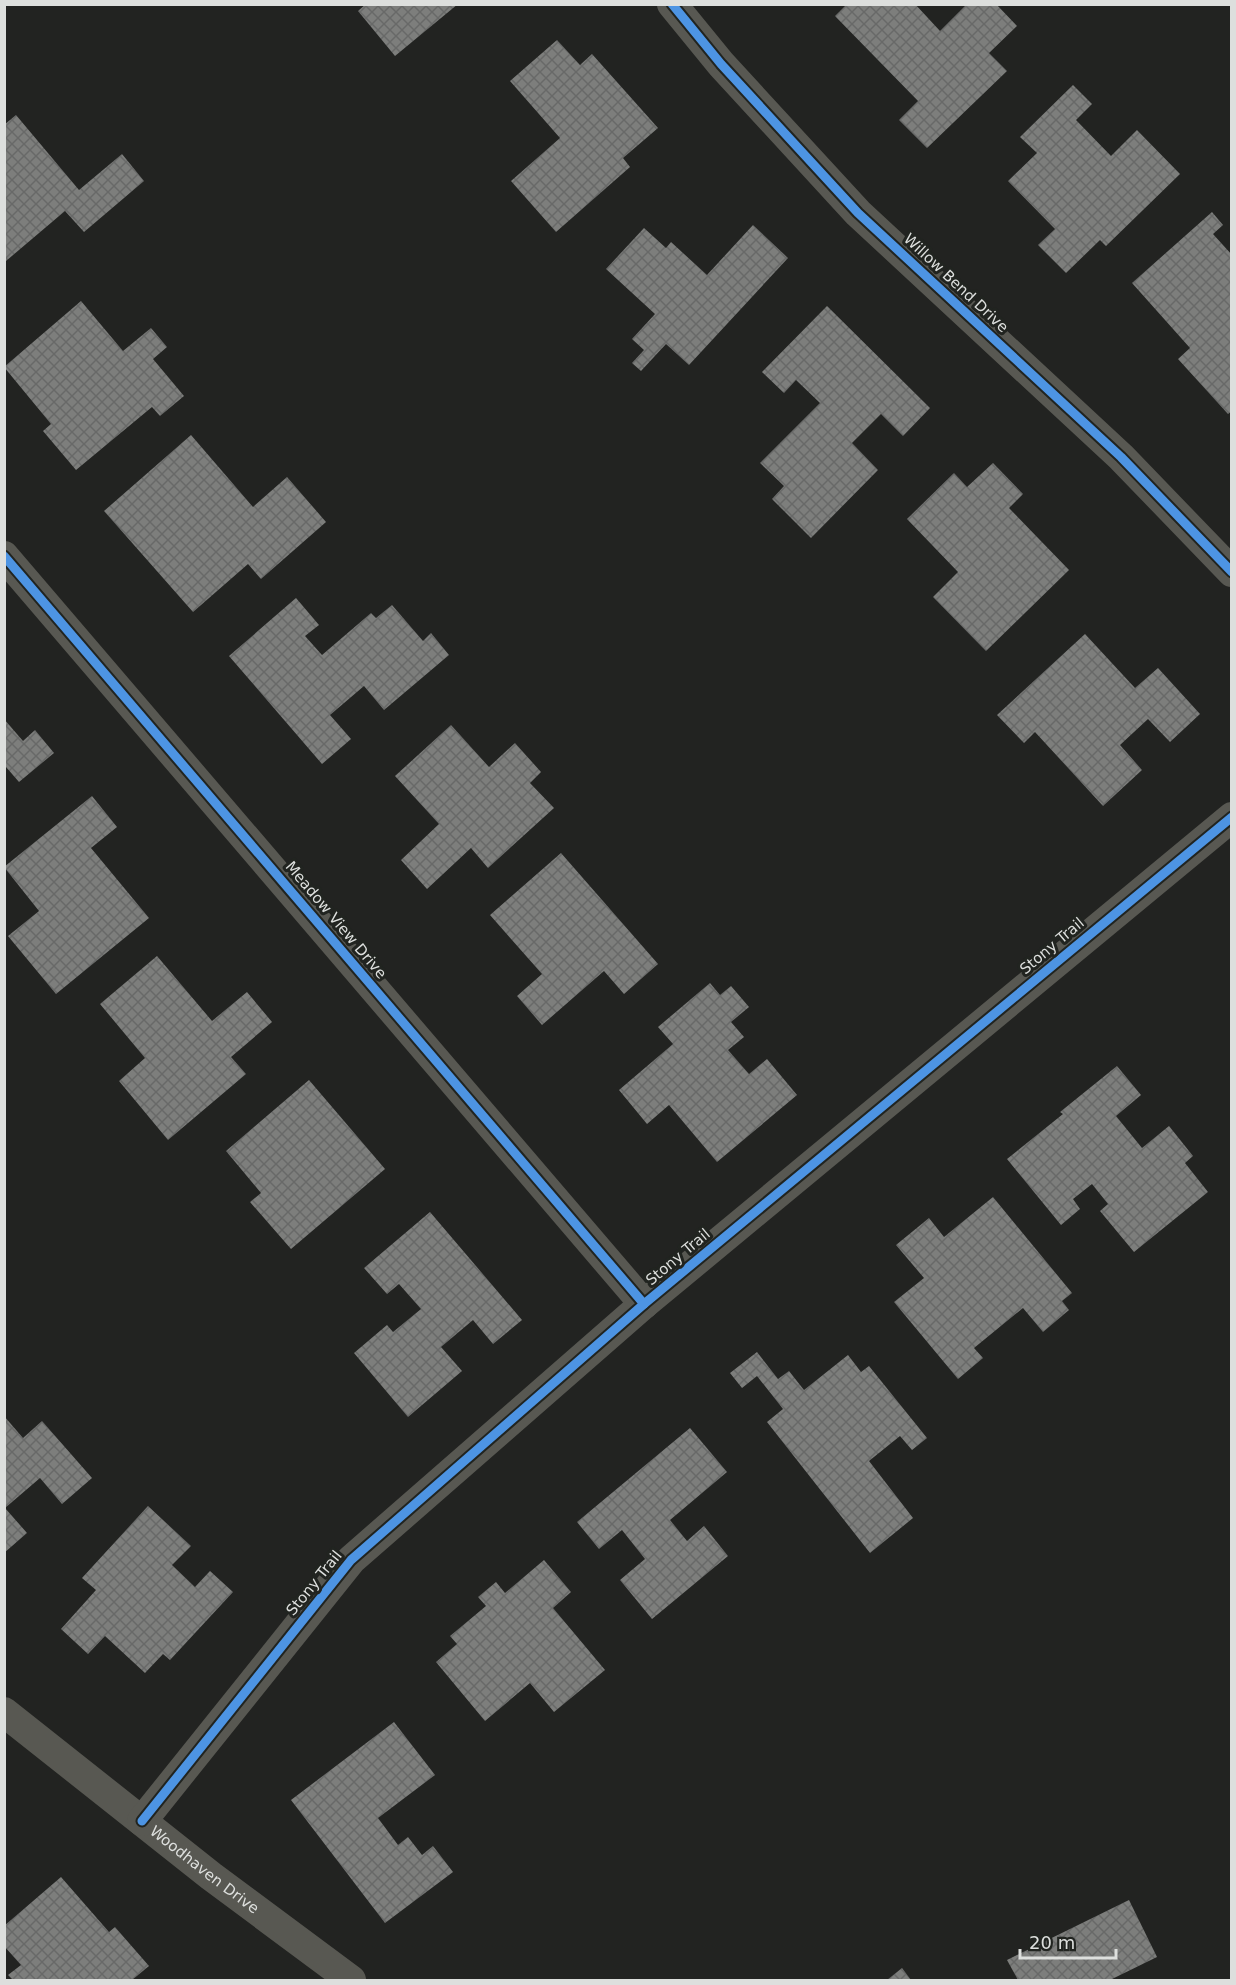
<svg xmlns="http://www.w3.org/2000/svg" width="1236" height="1985" font-family="'DejaVu Sans',sans-serif">
<defs>
<pattern id="building-cross-hatch" width="8" height="8" patternUnits="userSpaceOnUse" patternTransform="scale(1.5)"><rect width="8" height="8" fill="#7d7e7c"/><path d="M0 0l8 8M0 8l8-8" fill="none" stroke="#686968"/></pattern>
</defs>
<rect width="100%" height="100%" fill="#222321"/>
<g fill="url(#building-cross-hatch)">
<polygon points="366,4 458,4 395,56 358,11"/>
<polygon points="847,4 915,4 940,31 967,4 996,4 1017,26 989,53 1007,71 927,148 899,120 918,101 835,16"/>
<polygon points="557,40 580,65 592,54 658,128 623,158 630,167 556,232 511,181 560,138 510,81"/>
<polygon points="1073,85 1092,104 1076,120 1111,156 1137,130 1180,174 1106,246 1100,240 1066,273 1038,245 1055,229 1008,181 1037,153 1020,137"/>
<polygon points="16,115 79,190 122,154 144,181 84,232 65,211 6,261 4,259 4,125"/>
<polygon points="1212,212 1223,225 1213,234 1232,255 1232,411 1228,414 1178,359 1190,348 1132,283"/>
<polygon points="753,225 788,258 689,365 666,344 641,371 632,363 644,350 632,339 655,314 606,269 644,228 666,248 671,242 707,275"/>
<polygon points="81,301 123,351 151,328 167,347 153,359 184,396 160,416 152,407 76,470 43,431 51,424 4,367"/>
<polygon points="827,306 930,408 903,436 881,414 852,443 878,470 811,538 772,499 784,486 760,463 820,403 796,380 784,393 762,372"/>
<polygon points="191,435 253,507 287,477 326,522 261,579 248,564 193,612 104,511"/>
<polygon points="993,463 1023,494 1009,508 1069,570 986,651 933,597 958,572 907,519 954,473 967,487"/>
<polygon points="296,598 319,625 305,636 322,655 371,613 376,618 392,605 423,641 431,633 449,655 384,710 364,686 330,715 351,739 322,764 229,656"/>
<polygon points="1085,634 1135,688 1158,668 1200,714 1170,742 1148,719 1120,745 1142,770 1103,806 1035,732 1024,743 997,715"/>
<polygon points="4,719 23,741 35,730 54,753 19,782 6,767 4,768"/>
<polygon points="451,725 489,767 515,743 541,772 530,783 554,808 488,868 471,848 427,889 401,860 439,824 395,776"/>
<polygon points="92,796 117,827 91,848 149,918 56,994 8,936 39,911 4,867"/>
<polygon points="561,853 658,964 624,994 604,971 542,1025 517,996 542,974 490,915"/>
<polygon points="157,956 212,1021 247,992 272,1022 231,1057 246,1074 168,1140 119,1081 145,1058 100,1004"/>
<polygon points="710,983 720,995 731,986 749,1007 731,1022 744,1037 728,1050 749,1074 767,1059 797,1095 717,1162 669,1105 647,1124 619,1090 673,1044 658,1027"/>
<polygon points="1117,1066 1141,1095 1116,1116 1142,1148 1169,1126 1193,1156 1185,1163 1208,1192 1134,1252 1100,1211 1108,1204 1092,1184 1073,1199 1080,1209 1061,1225 1007,1159 1063,1114 1060,1112"/>
<polygon points="309,1080 385,1169 291,1249 250,1202 261,1193 226,1151"/>
<polygon points="993,1197 1072,1293 1062,1301 1069,1310 1043,1332 1023,1308 974,1348 983,1358 958,1379 894,1302 924,1278 896,1245 929,1218 944,1237"/>
<polygon points="430,1212 522,1320 493,1344 473,1320 441,1347 462,1371 408,1417 354,1353 387,1325 393,1332 421,1309 399,1284 387,1294 364,1268"/>
<polygon points="757,1352 778,1379 789,1371 804,1390 848,1355 861,1372 869,1366 927,1438 912,1450 900,1436 869,1461 913,1518 870,1553 767,1422 783,1409 757,1376 742,1388 730,1373"/>
<polygon points="4,1416 23,1438 42,1421 92,1478 62,1504 40,1478 5,1508 27,1533 4,1553"/>
<polygon points="690,1428 727,1472 670,1520 687,1541 704,1526 728,1556 652,1619 620,1580 645,1559 622,1530 599,1549 577,1522"/>
<polygon points="148,1506 191,1546 172,1565 195,1587 210,1571 233,1592 170,1660 163,1654 145,1673 105,1636 88,1654 61,1629 96,1590 82,1578"/>
<polygon points="544,1560 571,1592 553,1608 605,1670 554,1712 530,1683 485,1721 436,1662 457,1644 450,1636 486,1606 478,1597 496,1582 505,1593"/>
<polygon points="394,1722 435,1775 378,1818 398,1845 408,1837 422,1855 433,1846 453,1872 385,1923 291,1800"/>
<polygon points="61,1877 109,1932 115,1927 149,1966 132,1980 13,1980 8,1975 21,1965 4,1946 4,1926"/>
<polygon points="1129,1900 1157,1957 1110,1980 1018,1980 1007,1960"/>
<polygon points="902,1968 911,1980 887,1980"/>
</g>
<g fill="none" stroke-linecap="round" stroke-linejoin="round">
<g stroke="#585852" stroke-width="30">
<polyline points="672,4 721,64 858,213 1121,457 1232,572"/>
<polyline points="4,556 644,1304"/>
<path id="s1" d="M4,1712l207,164 140,104"/>
<polyline points="142,1821 351,1560 644,1304 1232,817"/>
</g>
<g stroke="#212420" stroke-width="13">
<g id="cycleway">
<polyline points="672,4 721,64 858,213 1121,457 1232,572"/>
<polyline points="4,556 644,1304"/>
<polyline points="142,1821 351,1560 644,1304 1232,817"/>
</g>
</g>
<use href="#cycleway" stroke="#4d94e3" stroke-width="9"/>
</g>
<g text-anchor="middle" stroke-width="6" stroke-linejoin="round" paint-order="stroke">
<g font-size="15" fill="#dddfdd" stroke="#212420">
<text transform="translate(956 283) rotate(43)" y="5">Willow Bend Drive</text>
<text transform="translate(336 920) rotate(50)" y="5">Meadow View Drive</text>
<text transform="translate(1052 946) rotate(-40)" y="5">Stony Trail</text>
<text transform="translate(678 1257) rotate(-40)" y="5">Stony Trail</text>
<text transform="translate(314 1583) rotate(-51)" y="5">Stony Trail</text>
<text dy="5" stroke="none"><textPath href="#s1" startOffset="255">Woodhaven Drive</textPath></text>
</g>
</g>
<rect width="1236" height="1985" fill="none" stroke="#dddfdd" stroke-width="12"/>
<path d="M1020 1949v9h96v-9" fill="none" stroke="#dddfdd" stroke-width="3"/>
<text x="1029" y="1949" font-size="18" fill="#dddfdd" stroke="#212420" stroke-width="4.5" paint-order="stroke">20 m</text>
</svg>
